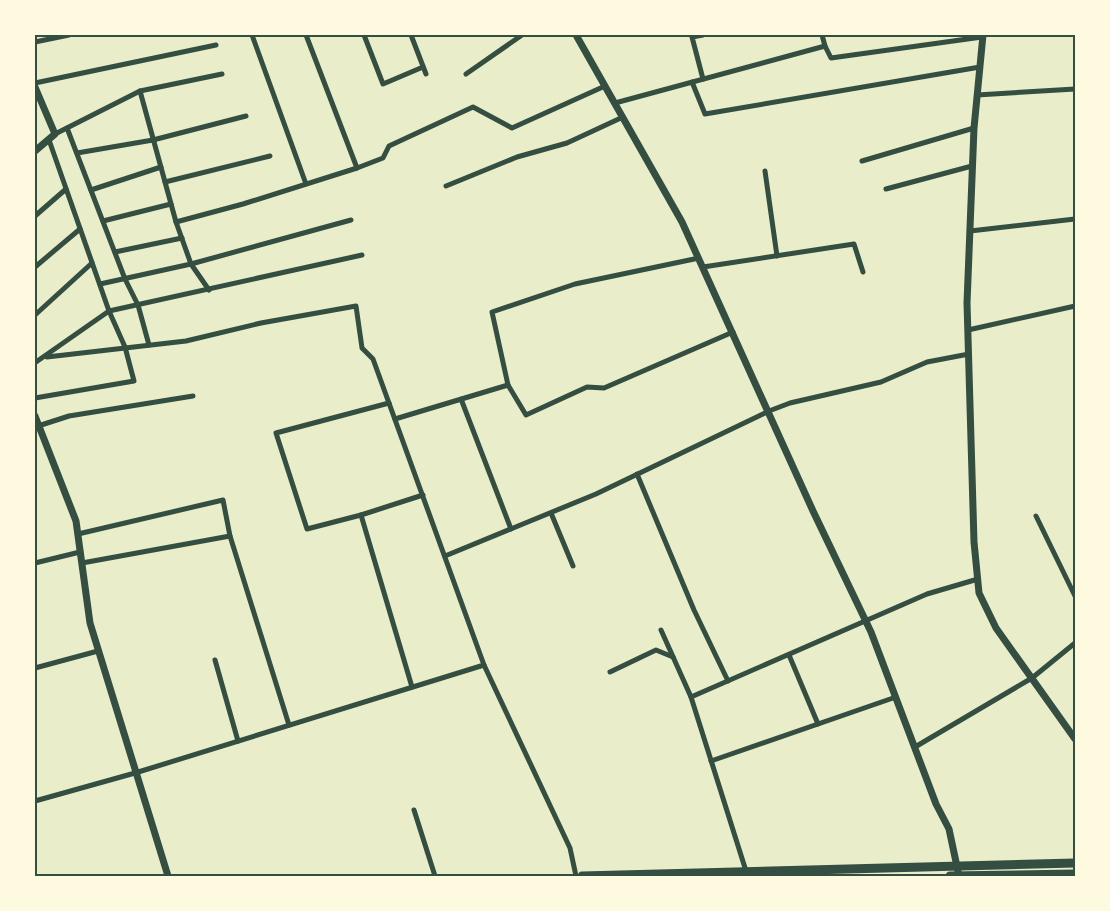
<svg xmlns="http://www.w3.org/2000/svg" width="1110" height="911" font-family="'IBM Plex Sans',sans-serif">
<rect width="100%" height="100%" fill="#e9edc9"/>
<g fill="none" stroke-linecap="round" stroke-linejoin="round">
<g stroke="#344e41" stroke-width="5">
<polyline points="252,35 306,184"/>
<polyline points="364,35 383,84 423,67"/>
<polyline points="411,35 426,74"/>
<polyline points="822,35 825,46"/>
<polyline points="35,42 69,35"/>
<polyline points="466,74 522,35"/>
<polyline points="703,79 692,37 703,35"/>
<polyline points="692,82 705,114 980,67"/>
<polyline points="35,83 216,45"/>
<polyline points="140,91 176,222 243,204 357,168 306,35"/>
<polyline points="977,95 1075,89"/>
<polyline points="615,103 825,46 831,58 982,37"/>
<polyline points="67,128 125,279 138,305 149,345"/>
<polyline points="55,134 140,91 222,74"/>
<polyline points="77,153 153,140 246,116"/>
<polyline points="862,161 974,128"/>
<polyline points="357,168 383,158 389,146 473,107 512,128 605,86"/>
<polyline points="765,171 777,256"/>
<polyline points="165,182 270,156"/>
<polyline points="446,186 517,157 567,143 623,117"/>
<polyline points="886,189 972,166"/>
<polyline points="91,190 161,167"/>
<polyline points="35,216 66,189"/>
<polyline points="103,221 171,204"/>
<polyline points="970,231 1075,219"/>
<polyline points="115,252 182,238"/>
<polyline points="35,267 80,229"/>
<polyline points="703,267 854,244 863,272"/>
<polyline points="100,284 191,264 176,222"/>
<polyline points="209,290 191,264 351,220"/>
<polyline points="35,315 92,263"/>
<polyline points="968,330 1075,306"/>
<polyline points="36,362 109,311 362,255"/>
<polyline points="508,385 492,312 575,284 699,258"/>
<polyline points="35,398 134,381 125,347 109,311 49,140"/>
<polyline points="461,399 511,529"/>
<polyline points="395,419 508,385 526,415 587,387 604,388 733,332"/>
<polyline points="35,427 69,416 193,396"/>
<polyline points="637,474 694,610 728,681"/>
<polyline points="551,513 573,566"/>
<polyline points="361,515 307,529 276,433 389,403"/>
<polyline points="1036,516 1075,596"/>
<polyline points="78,534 223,500 230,536 82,563"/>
<polyline points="230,536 289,725"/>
<polyline points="445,556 596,494 769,411 790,403 881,382 927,362 969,354"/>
<polyline points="35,563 80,552"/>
<polyline points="661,630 691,697 746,871"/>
<polyline points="789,655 818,724"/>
<polyline points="215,660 238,741"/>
<polyline points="484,665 570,848 576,876"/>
<polyline points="35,668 98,651"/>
<polyline points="610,672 656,650 673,657"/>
<polyline points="412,687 361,515 423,495"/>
<polyline points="691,697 927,594 978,579"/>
<polyline points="915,747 1032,678 1075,643"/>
<polyline points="711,761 896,697"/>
<polyline points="35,801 135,773 484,665 373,359 362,348 356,306 261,323 186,341 47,357"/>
<polyline points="414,810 435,876"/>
</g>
<g stroke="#344e41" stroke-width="7">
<polyline points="576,35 682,222 813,511 871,632 936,804 949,829 959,876"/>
<polyline points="983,35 974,128 967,303 974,542 979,593 996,628 1075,739"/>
<polyline points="35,87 55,134 35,151"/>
<polyline points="35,416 76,521 90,623 168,876"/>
</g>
<g stroke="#344e41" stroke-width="9">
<polyline points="582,876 1075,863"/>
<polyline points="950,876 1075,874"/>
</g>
</g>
<rect width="1110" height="911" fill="none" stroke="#fefae0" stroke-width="72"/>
<rect x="36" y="36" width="1038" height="839" fill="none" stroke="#344e41" stroke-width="2"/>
</svg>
